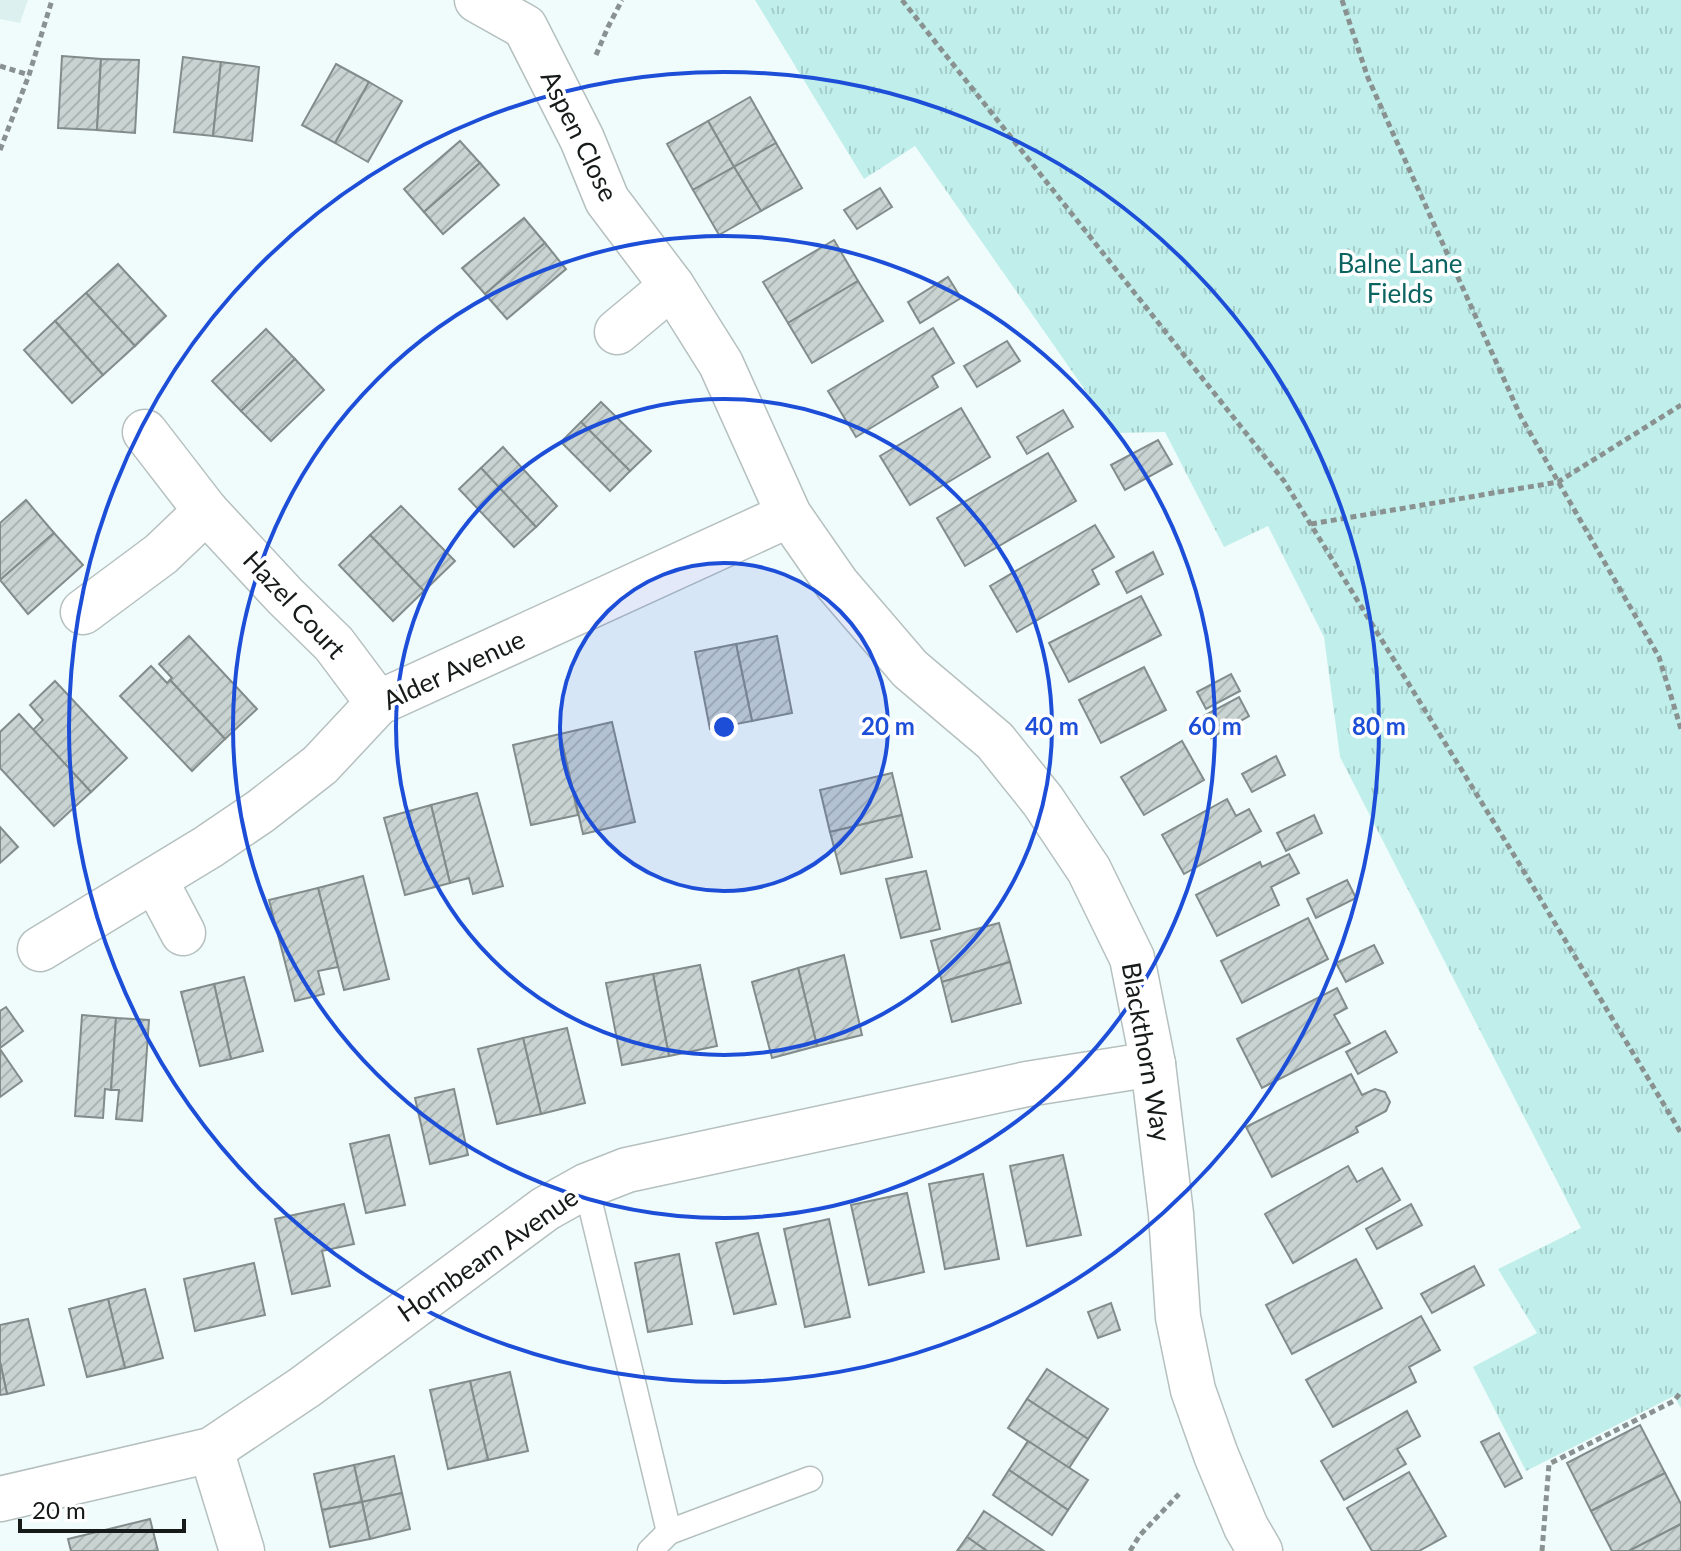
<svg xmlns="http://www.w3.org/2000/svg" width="1681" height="1551" font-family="Lato,sans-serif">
<defs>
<pattern id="grass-tufts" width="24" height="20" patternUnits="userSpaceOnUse" patternTransform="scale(2)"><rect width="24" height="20" fill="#c0efeb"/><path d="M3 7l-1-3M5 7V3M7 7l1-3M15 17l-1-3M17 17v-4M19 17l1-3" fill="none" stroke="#a4ccc9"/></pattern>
<pattern id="building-hatch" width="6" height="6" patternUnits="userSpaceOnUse" patternTransform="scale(2)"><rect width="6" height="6" fill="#c8d3d2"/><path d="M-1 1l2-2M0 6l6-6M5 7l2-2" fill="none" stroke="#abb5b4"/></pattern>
</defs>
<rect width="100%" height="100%" fill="#f0fcfb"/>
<polygon fill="#dcf1ef" points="0,0 28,0 20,23 0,19"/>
<polygon fill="url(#grass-tufts)" points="755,0 1681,0 1681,1408 1674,1396 1526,1471 1473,1367 1537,1333 1498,1269 1581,1228 1340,757 1324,637 1268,526 1224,547 1165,432 1115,433 915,146 864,179"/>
<g fill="url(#building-hatch)" stroke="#828c8b" stroke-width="2">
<polygon points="62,56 101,59 97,130 58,128"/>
<polygon points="183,57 221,62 213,136 174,132"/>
<polygon points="101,59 139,60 135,133 97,130"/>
<polygon points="221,62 259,67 252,141 213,136"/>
<polygon points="336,64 369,82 335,143 302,125"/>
<polygon points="369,82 402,101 368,162 335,143"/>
<polygon points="750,97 776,143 734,167 708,121"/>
<polygon points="708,121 734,167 693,190 667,144"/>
<polygon points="460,141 480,163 424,212 404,189"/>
<polygon points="776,143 802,188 761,211 734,167"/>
<polygon points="480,163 499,185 443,234 424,212"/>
<polygon points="734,167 761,211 719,235 693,190"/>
<polygon points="880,188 892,207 857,229 844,210"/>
<polygon points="524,218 545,243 485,294 462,268"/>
<polygon points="834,240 858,281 788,323 763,282"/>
<polygon points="545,243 566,269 507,319 485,294"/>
<polygon points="118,264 166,316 135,346 86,293"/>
<polygon points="948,277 961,298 920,323 908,302"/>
<polygon points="858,281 883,321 812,363 788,323"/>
<polygon points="86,293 135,346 103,375 55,321"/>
<polygon points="55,321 103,375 72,403 24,350"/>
<polygon points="933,328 954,363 932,376 938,387 856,437 828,391"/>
<polygon points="266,329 295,359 241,411 212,381"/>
<polygon points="1007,341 1020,361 977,387 964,366"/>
<polygon points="295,359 324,390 271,441 241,411"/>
<polygon points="601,402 651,451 630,471 581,422"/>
<polygon points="961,408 990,457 910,505 880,456"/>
<polygon points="1063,410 1073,427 1027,454 1017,437"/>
<polygon points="581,422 630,471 610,491 561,442"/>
<polygon points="1158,440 1172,464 1125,490 1111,465"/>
<polygon points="503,447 557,506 536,527 481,468"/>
<polygon points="1048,453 1076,501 965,566 937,518"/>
<polygon points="481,468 536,527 514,547 459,489"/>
<polygon points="26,500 54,533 0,580 0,523"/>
<polygon points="401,506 455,561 424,591 370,535"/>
<polygon points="1095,525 1114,557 1092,570 1099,584 1017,632 990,586"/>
<polygon points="54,533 83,565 28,614 0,580"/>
<polygon points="370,535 424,591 393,621 339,565"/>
<polygon points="1153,552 1163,574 1127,593 1116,572"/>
<polygon points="1141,596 1161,635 1069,682 1049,643"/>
<polygon points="189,636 257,709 225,739 170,680 172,678 159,664"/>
<polygon points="777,636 792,713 752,721 736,644"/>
<polygon points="736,644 752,721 710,729 695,652"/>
<polygon points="151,666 167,683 170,680 225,739 192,771 120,696"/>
<polygon points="1144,667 1166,710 1101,743 1079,700"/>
<polygon points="1231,674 1240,691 1206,709 1197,692"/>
<polygon points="55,681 127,758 91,792 33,730 43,720 30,705"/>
<polygon points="1239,697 1249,716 1211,738 1200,718"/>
<polygon points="19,714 91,792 54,826 0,768 0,732"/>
<polygon points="612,722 635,822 583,834 560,734"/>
<polygon points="560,734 578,815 531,825 513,745"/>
<polygon points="1182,741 1204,780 1144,815 1121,777"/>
<polygon points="1276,756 1285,775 1252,792 1242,774"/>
<polygon points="892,773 902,815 830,832 820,790"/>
<polygon points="477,793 503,886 473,894 469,878 450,883 431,805"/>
<polygon points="1227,799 1236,816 1249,809 1261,831 1184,874 1162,835"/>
<polygon points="431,805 450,883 405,895 384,818"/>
<polygon points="902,815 912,857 841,874 830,832"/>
<polygon points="1314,815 1322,833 1286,851 1277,833"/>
<polygon points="0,827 18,847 0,863"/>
<polygon points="1289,854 1299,873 1271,887 1279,905 1217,936 1196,895 1260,862 1262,867"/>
<polygon points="926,871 940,929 901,938 886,879"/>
<polygon points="363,876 389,979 344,990 318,888"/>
<polygon points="1347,880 1356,898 1316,918 1307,899"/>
<polygon points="318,888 338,967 318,971 324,994 295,1001 269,900"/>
<polygon points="1308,918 1328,959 1242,1003 1221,961"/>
<polygon points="999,923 1010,962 942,982 931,941"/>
<polygon points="1374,945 1383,963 1346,982 1336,963"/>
<polygon points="844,955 862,1035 817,1046 798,968"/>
<polygon points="1010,962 1021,1003 952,1022 942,982"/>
<polygon points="700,965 717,1046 669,1056 653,974"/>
<polygon points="798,968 817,1046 772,1058 752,982"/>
<polygon points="653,974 669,1056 622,1065 606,983"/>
<polygon points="244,977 263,1051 231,1059 214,984"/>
<polygon points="214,984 231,1059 200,1066 181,992"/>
<polygon points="1337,988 1347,1008 1334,1015 1350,1043 1262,1088 1237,1039"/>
<polygon points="6,1007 23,1031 0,1048 0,1011"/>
<polygon points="82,1015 116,1018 111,1090 105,1089 103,1118 75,1116"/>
<polygon points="116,1018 149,1020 142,1121 116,1119 119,1090 111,1090"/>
<polygon points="567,1028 585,1103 541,1114 523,1038"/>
<polygon points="1385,1031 1397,1052 1358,1074 1346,1052"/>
<polygon points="523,1038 541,1114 497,1124 478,1049"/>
<polygon points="0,1049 22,1081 0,1097"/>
<polygon points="1351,1074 1362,1095 1375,1089 1385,1092 1390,1102 1386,1111 1356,1127 1358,1132 1272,1177 1246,1127"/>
<polygon points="454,1089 468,1155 430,1164 415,1098"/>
<polygon points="389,1135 405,1205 366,1213 350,1144"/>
<polygon points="1063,1155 1081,1235 1027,1246 1010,1166"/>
<polygon points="1348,1166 1357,1182 1382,1168 1400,1200 1293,1263 1265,1214"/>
<polygon points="983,1174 999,1259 945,1269 929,1184"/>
<polygon points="907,1193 924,1272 869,1285 851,1205"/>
<polygon points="344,1204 354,1244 322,1251 330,1286 292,1294 275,1219"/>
<polygon points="1411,1204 1422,1225 1377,1249 1366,1229"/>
<polygon points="829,1219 850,1317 805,1327 784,1229"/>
<polygon points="758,1233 776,1304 734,1314 716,1243"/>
<polygon points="679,1254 692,1324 648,1332 635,1263"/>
<polygon points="1356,1259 1382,1308 1292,1354 1266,1305"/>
<polygon points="254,1263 265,1315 195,1331 184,1279"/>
<polygon points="1474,1266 1484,1285 1432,1313 1421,1294"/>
<polygon points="145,1289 163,1358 125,1368 108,1299"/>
<polygon points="108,1299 125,1368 87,1377 69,1309"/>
<polygon points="1111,1303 1120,1330 1098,1338 1088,1312"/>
<polygon points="1421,1316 1440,1350 1409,1367 1416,1382 1333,1427 1306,1380"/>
<polygon points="28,1319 44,1385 7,1394 0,1362 0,1325"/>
<polygon points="0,1362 7,1394 0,1395"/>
<polygon points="1047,1369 1108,1409 1088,1439 1027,1399"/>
<polygon points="510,1372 528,1451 488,1460 470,1381"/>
<polygon points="470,1381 488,1460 448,1469 430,1390"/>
<polygon points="1027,1399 1088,1439 1069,1468 1008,1428"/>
<polygon points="1407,1411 1420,1436 1397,1449 1406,1464 1344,1500 1321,1461"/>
<polygon points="1640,1425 1665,1473 1591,1511 1567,1463"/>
<polygon points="1499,1433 1522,1478 1505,1487 1481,1442"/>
<polygon points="1028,1441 1088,1480 1068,1510 1009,1470"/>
<polygon points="394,1456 402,1493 362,1502 354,1465"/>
<polygon points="354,1465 362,1502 322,1510 314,1474"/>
<polygon points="1009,1470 1068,1510 1052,1535 993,1495"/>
<polygon points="1409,1472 1446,1536 1419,1551 1372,1551 1347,1508"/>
<polygon points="1665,1473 1681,1504 1681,1524 1629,1551 1612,1551 1591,1511"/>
<polygon points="402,1493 410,1529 370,1539 362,1502"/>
<polygon points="362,1502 370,1539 330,1547 322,1510"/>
<polygon points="984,1511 1044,1551 987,1551 967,1537"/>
<polygon points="150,1519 158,1551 71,1551 68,1539"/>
<polygon points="1681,1524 1681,1551 1629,1551"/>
<polygon points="967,1537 987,1551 957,1551"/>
</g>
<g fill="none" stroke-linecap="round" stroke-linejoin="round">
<g stroke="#b5c0bf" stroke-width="27">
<g id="service">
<polyline points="586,1186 669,1532"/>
<polyline points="650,1551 669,1532 810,1479"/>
</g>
</g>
<g stroke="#b5c0bf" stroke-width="47">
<g id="minor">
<polyline points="477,0 525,27 582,139 607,200 672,286 721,364 789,515 837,584 910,669 995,741 1043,801 1089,870 1132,958 1153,1064 1171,1214 1178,1317 1193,1390 1216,1455 1246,1527 1260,1551"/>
<polyline points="617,332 672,286"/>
<polyline points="145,432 206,511 285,596 334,644 378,703"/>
<polyline points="83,612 161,554 206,511"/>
<polyline points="155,880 183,933"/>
<polyline points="40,949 208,847 261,811 320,765 378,703 789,515"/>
<polyline points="211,1450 242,1551"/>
<polyline points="0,1499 211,1450 305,1387 545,1209 586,1186 627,1170 1027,1084 1153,1064"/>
</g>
</g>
<g stroke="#8a9291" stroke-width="5" stroke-dasharray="6 4" stroke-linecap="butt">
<polyline points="902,0 1284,481 1517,860 1681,1133"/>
<polyline points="1342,0 1368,78 1521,417 1659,657 1681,729"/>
<polyline points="596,55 608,27 622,0"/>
<polyline points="0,66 29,75"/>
<polyline points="0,150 29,75 52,0"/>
<polyline points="1311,524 1558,482 1681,405"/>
<polyline points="1130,1551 1140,1535 1179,1494"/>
<polyline points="1542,1551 1549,1464 1674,1401 1681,1392"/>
</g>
<use href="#service" stroke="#fff" stroke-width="24"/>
<use href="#minor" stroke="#fff" stroke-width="44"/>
</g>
<circle cx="724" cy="727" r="164" fill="#1d4ed8" fill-opacity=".12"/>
<g fill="none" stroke="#1d4ed8" stroke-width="4">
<circle cx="724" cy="727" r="164"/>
<circle cx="724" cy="727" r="328"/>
<circle cx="724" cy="727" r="491"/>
<circle cx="724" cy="727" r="655"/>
</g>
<g text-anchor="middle" stroke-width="7" stroke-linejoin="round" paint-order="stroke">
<g font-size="26" fill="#161a19" stroke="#fff">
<text transform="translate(579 136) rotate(64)" y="9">Aspen Close</text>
<text transform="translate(294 605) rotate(47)" y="9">Hazel Court</text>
<text transform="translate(454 670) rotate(-25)" y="9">Alder Avenue</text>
<text transform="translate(1146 1052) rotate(80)" y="9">Blackthorn Way</text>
<text transform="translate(488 1255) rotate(-35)" y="9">Hornbeam Avenue</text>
</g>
<g font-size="26" fill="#0c6461" stroke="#fff">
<text x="1400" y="273">Balne Lane<tspan x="1400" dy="30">Fields</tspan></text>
</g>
</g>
<circle cx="724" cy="727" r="12" fill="#1d4ed8" stroke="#fff" stroke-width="4"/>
<g font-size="24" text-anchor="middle" font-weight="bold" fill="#1d4ed8" stroke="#fff" stroke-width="7" stroke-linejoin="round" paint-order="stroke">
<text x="888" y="735">20 m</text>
<text x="1052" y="735">40 m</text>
<text x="1215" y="735">60 m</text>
<text x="1379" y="735">80 m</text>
</g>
<path d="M20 1519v12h164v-12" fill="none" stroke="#161a19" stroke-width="4"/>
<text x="32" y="1519" font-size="24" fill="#161a19" stroke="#ffffff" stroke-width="6" paint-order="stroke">20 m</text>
</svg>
